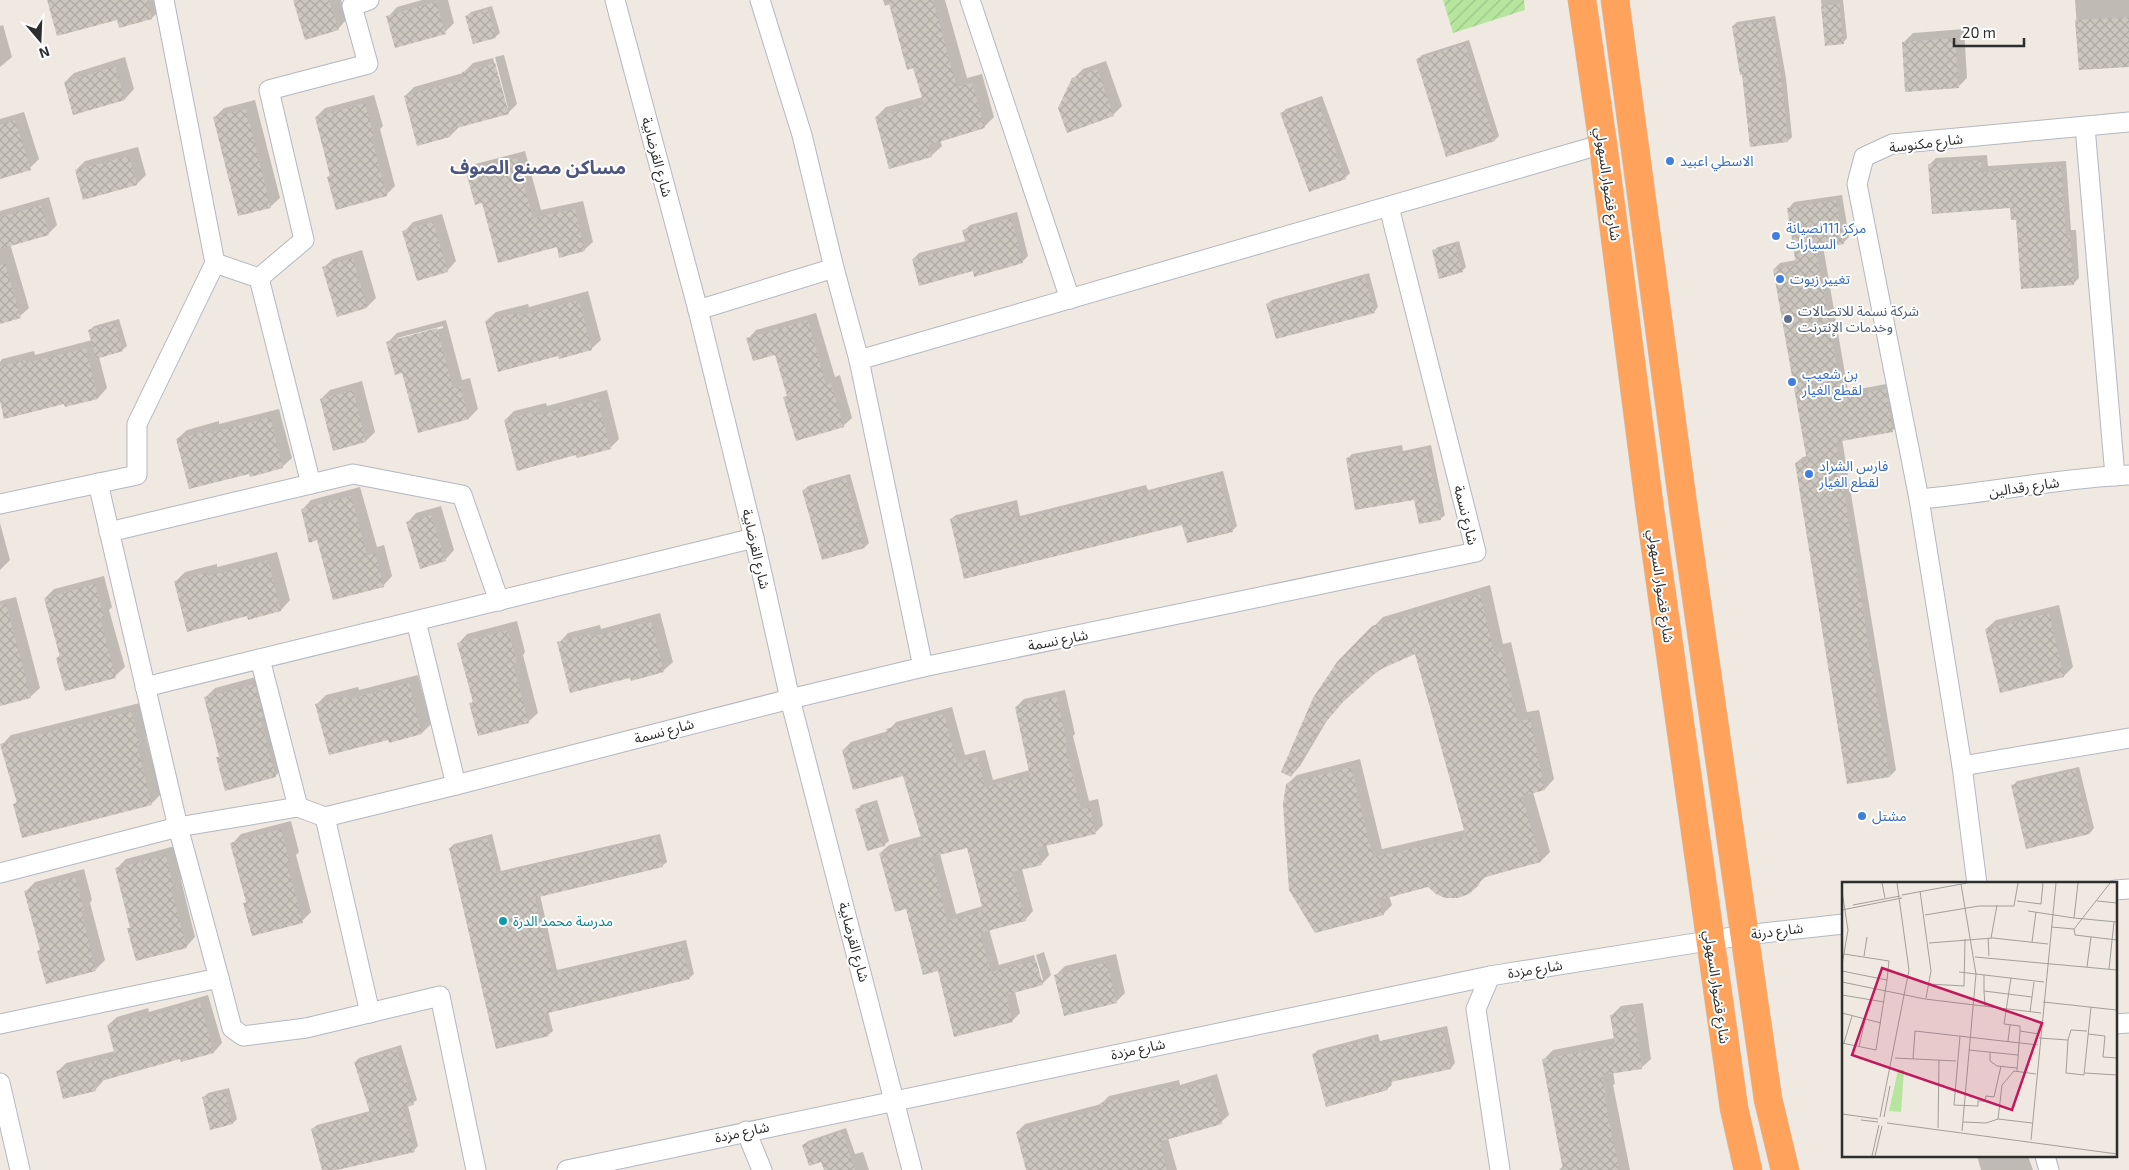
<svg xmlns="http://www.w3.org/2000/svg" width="2129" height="1170" font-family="'Exo 2','Noto Sans Arabic',sans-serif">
<defs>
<pattern id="garden-furrows" width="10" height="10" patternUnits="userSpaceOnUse" patternTransform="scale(1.25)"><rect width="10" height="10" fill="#b6e59e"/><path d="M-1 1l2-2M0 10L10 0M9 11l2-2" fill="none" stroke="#9dc588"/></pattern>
<pattern id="building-cross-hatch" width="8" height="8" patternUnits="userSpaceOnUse" patternTransform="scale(1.25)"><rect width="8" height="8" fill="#cbc7bf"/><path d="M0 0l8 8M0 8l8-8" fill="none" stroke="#afaba4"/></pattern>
</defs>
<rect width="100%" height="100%" fill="#efe9e1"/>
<polygon fill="url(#garden-furrows)" points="1443,0 1524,0 1525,10 1453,33"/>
<g fill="#0003" fill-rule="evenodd">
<polygon points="49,0 159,0 161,9 152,18 118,19"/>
<polygon points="294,0 341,0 347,19 338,29"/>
<polygon points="422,0 448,0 454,23 445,32 388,17 397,7"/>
<polygon points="883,0 945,0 967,78 982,74 994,117 984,127 940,140 942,146 931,156 876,117 886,107 923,97 914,66 890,4 885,6"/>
<polygon points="1821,0 1843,0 1847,38 1843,43 1826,44"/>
<polygon points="2075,0 2129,0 2129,65 2080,69"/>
<polygon points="492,6 500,33 495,37 467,16 471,12"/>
<polygon points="1775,16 1786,78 1792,137 1788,141 1743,73 1733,26 1737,22"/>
<polygon points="3,25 12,57 0,67 0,26"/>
<polygon points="1964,29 1967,78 1958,87 1903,43 1913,33"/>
<polygon points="1469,40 1499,136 1495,140 1447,155 1417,60 1422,55"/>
<polygon points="504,55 517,104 508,113 459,127 450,136 405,96 414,87 463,73 473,63 493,58 506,108 508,108 495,57"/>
<polygon points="125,57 134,89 125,99 74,114 65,82 74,73"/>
<polygon points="1106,61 1122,106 1113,115 1073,79 1083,69"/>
<polygon points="374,95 383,126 380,129 395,186 386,195 328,177 331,174 316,117 325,108"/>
<polygon points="1322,96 1350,173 1345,178 1310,191 1282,113 1286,109"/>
<polygon points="255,100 280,198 270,207 215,117 224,108"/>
<polygon points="24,112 39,159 30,168 0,166 0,119"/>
<polygon points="138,147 146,175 137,184 76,170 85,161"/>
<polygon points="525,151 541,210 583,201 593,242 584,250 558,245 483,202 467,172 475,164"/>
<polygon points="1987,155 1988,166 2066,161 2071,230 2076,230 2079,278 2073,284 2017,218 2012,207 1930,164 1936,158"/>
<polygon points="1842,195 1849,237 1843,243 1823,246 1848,391 1892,383 1899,425 1892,431 1842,439 1896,770 1890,776 1796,463 1803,457 1807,456 1774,269 1780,263 1796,260 1788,209 1794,202"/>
<polygon points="49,197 57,225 48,234 10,244 29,308 20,316 0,322 0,211"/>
<polygon points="1017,212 1028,256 1022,262 974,269 913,259 919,253 966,241 964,231 970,225"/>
<polygon points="442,214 456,261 447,271 404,232 413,222"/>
<polygon points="1459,241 1466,267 1462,271 1433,251 1438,247"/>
<polygon points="362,250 376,298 367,307 323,268 333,259"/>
<polygon points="1369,273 1378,307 1374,312 1267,304 1272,300"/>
<polygon points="588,291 601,340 591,349 559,355 486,321 496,312 528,304 529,307"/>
<polygon points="816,313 835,377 840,375 852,418 843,426 785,398 788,395 776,353 748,339 756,330"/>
<polygon points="119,319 127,346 122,350 99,357 107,388 98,398 65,402 0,396 0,362 2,359 34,351 35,355 92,340 90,330 94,326"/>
<path d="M446,320l16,60 8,-2 8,31 -9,9 -66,-46 -16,-29 10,-10zM443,326v2l-46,13v-3z"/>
<polygon points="362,381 375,432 366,441 321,399 330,390"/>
<polygon points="607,390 619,439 610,448 577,454 505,420 514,411 546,403 547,406"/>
<polygon points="279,409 292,458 282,467 250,472 177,439 187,430 219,421 219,424"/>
<polygon points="1402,445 1403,451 1431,445 1445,515 1440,519 1415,498 1348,458 1352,454"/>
<polygon points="1223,471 1237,526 1232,531 1183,523 951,519 956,515 1017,500 1020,516 1146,485 1148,490"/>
<polygon points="850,474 869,543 865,547 804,490 808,486"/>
<polygon points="360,487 377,547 384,545 392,576 383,586 318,539 302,510 311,500"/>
<polygon points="441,506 454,550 445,560 407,523 416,513"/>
<polygon points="0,523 10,560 0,570"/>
<polygon points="277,552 290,600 281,610 248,615 175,582 185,572 217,564 217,567"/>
<polygon points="104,576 112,607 109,610 125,667 115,676 57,658 60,655 45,598 54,589"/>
<polygon points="1490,585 1503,644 1511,642 1527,712 1539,710 1554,779 1545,789 1533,792 1550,852 1541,861 1486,876 1477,885 1429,885 1389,896 1392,905 1383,914 1287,784 1297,775 1360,759 1382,849 1465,830 1416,653 1394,661 1366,679 1349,694 1328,719 1300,766 1291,776 1338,663 1383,617"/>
<polygon points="16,597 40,688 30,697 0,705 0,601"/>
<polygon points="2059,605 2073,667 2064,676 1986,629 1996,620"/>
<polygon points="660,613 673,662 663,671 631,676 559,643 568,633 600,625 601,629"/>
<polygon points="517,621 525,652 523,655 538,713 528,722 471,704 473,701 458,644 467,634"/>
<polygon points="264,675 285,767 275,776 218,758 220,755 205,698 215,688"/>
<polygon points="418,675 431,724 422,733 390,741 389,738 317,704 326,695 358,687 359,690"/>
<path d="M1065,690l10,44 -2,2 16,65 9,-2 5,26 -8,8 -49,11 3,11 -8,9 -19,5 11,42 -8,9 -36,9 10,36 35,-10 7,25h2l-7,-25 8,-3 7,23 -9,9 -27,8 5,21 -8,8 -73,-52 -59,-116 9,-8 33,-9 -18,-62 -61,-24 8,-8 37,-11 8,-9 56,-15 13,48 20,-5 8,30 37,-10 -14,-63 8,-8zM968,846l15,60 -27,8 -16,-60z"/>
<polygon points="140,703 148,734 146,737 161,794 151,804 14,805 17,801 2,745 11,735"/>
<polygon points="2079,767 2094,828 2090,833 2013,786 2017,781"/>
<polygon points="877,800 889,841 884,845 857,810 861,805"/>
<polygon points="291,821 299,852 296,855 311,912 302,921 247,901 232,844 241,834"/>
<polygon points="492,834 501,871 660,834 667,862 662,866 540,895 557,970 686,940 694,974 689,978 548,1011 553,1031 548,1035 450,848 454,844"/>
<polygon points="175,846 183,877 181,880 195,937 186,947 129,929 131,926 116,869 126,859"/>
<polygon points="84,869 92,900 90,903 105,960 96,969 38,952 41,949 26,891 35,882"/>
<polygon points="1116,954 1125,993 1116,1002 1055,976 1065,966"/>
<polygon points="208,995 222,1043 214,1052 181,1057 103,1079 103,1081 95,1090 58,1071 66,1063 115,1051 108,1025 117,1017 148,1008 149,1012"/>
<polygon points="1643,1003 1651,1059 1641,1068 1613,1072 1615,1084 1613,1085 1630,1170 1559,1170 1564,1165 1544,1059 1553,1050 1615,1038 1612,1015 1621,1006"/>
<polygon points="1447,1026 1455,1063 1451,1068 1391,1081 1392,1085 1387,1089 1314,1054 1318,1050 1378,1034 1380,1041"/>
<polygon points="401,1045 417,1100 408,1106 418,1146 414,1150 332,1170 324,1170 312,1129 317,1125 370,1111 355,1062 359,1058"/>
<polygon points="1217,1074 1229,1115 1221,1122 1168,1138 1177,1170 1028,1170 1017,1132 1025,1124 1101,1104 1109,1096 1179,1080 1180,1085"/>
<polygon points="229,1088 237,1119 233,1123 203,1098 208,1093"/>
<polygon points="846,1128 855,1154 863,1152 869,1170 826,1170 822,1160 803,1145 808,1141"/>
<polygon points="1977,1156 2028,1156 2033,1170 1981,1170"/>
</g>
<g fill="url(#building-cross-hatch)" fill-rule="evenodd">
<polygon points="47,0 147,0 152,19 119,28 117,20 57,36"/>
<polygon points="293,0 329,0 339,30 305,40"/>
<polygon points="888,0 933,0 957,87 972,83 985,128 929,145 932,157 889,169 875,117 924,104 913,68 907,70"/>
<polygon points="436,2 446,34 395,48 386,16"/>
<polygon points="1839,4 1844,44 1825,46 1821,6"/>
<polygon points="488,9 496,38 473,44 465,16"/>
<polygon points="2129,17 2129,67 2079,70 2075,20"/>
<polygon points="1771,19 1782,83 1788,142 1750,147 1742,75 1740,75 1732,26"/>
<polygon points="1955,38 1959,88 1905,92 1902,42"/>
<polygon points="1465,44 1495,141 1446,157 1416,59"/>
<polygon points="495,63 509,114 449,130 450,137 417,146 404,96 464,79 462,72"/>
<polygon points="115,66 125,100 73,115 64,82"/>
<polygon points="1097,69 1114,116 1067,133 1058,108 1072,78"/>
<polygon points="1317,100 1346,179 1309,192 1280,113"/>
<polygon points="365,103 374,136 371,137 387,196 336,210 327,177 330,176 315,117"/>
<polygon points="246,109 271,208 238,216 213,117"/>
<polygon points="15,120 31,170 0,179 0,125"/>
<polygon points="129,156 137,185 83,200 75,170"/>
<polygon points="517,158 533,218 575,209 585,251 559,258 557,247 498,263 482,203 475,205 466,172"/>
<polygon points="1981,160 1982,172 2061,166 2066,236 2070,235 2074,285 2021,289 2016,220 2011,220 2010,208 1932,214 1928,164"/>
<polygon points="1836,200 1844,244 1816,249 1842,396 1886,389 1893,432 1836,442 1890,777 1847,784 1795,463 1807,461 1773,269 1796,265 1787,208"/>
<polygon points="41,205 49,235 0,249 0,217"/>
<polygon points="1011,218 1023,263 974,277 973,271 919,286 912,259 966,244 962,230"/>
<polygon points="433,222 448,272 417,281 402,231"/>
<polygon points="1455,244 1463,272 1439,279 1432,250"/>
<polygon points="353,258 367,308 337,317 322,267"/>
<polygon points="5,264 21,318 0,324 0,265"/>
<polygon points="1365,277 1375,313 1276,339 1266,304"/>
<polygon points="579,300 592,350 559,359 558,356 498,372 485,321 519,312 519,316"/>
<polygon points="808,320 826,385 831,383 844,427 796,441 783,397 787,396 775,355 753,361 746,338"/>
<polygon points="115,323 123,351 96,359 88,330"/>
<polygon points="437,328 453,388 460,386 469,419 418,433 402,373 395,375 386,342"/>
<polygon points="86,348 98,399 65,407 64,404 4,419 0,401 0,366 25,360 26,363"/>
<polygon points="353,390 366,442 333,451 320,399"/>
<polygon points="597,399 611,449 577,458 576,455 517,471 504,420 537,411 538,415"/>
<polygon points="270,417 283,468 250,477 249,474 189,489 176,439 209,430 210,433"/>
<polygon points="1398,448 1399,454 1427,449 1441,520 1419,524 1414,500 1355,510 1346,458"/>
<polygon points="1219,475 1233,532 1187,543 1182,525 964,579 950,519 1013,504 1016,520 1142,489 1143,493"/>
<polygon points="846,478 865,548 822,560 802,490"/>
<polygon points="351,496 367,555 375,553 384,587 333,600 317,540 309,543 301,509"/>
<polygon points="431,515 446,561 420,569 406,522"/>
<polygon points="268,560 281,611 248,620 247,616 187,632 174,581 207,572 208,576"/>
<polygon points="95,584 104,617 100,618 116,678 65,691 56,658 60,657 44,598"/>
<polygon points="1480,594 1494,652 1501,651 1518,721 1530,719 1545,790 1522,796 1541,862 1482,878 1478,886 1469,894 1458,898 1445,898 1436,894 1428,887 1379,900 1384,915 1315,933 1289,890 1283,804 1286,784 1351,767 1373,857 1466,837 1415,654 1379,670 1343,702 1319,730 1291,777 1281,772 1313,698 1337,662 1372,626"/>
<polygon points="6,604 31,698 0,706 0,605"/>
<polygon points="2049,613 2064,677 2000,693 1985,629"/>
<polygon points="651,621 664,672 631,681 630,678 570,693 557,642 590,634 591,637"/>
<polygon points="508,630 517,663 513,664 529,723 478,736 469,703 473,702 457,643"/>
<polygon points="409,683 422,734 389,743 388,740 329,755 315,704 349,696 350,699"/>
<polygon points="255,684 263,717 260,718 276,777 225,791 216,757 219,757 204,697"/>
<path d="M1057,697l10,47h-2l16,65 9,-2 6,27 -59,14 5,17 -30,7 14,49 -46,12 11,39 45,-12 7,25 -37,10 7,27 -59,15 -16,-66 -15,4 -17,-66 -11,3 -16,-59 43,-12 -19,-65 -50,14 -11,-40 46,-13 -2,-8 58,-15 13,49 20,-6 8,30 45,-11 -15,-69zM967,848l16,63 -36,10 -16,-64z"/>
<polygon points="131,711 140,745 137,745 152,805 22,838 13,804 17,803 0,744"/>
<polygon points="2075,770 2090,834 2026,849 2011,785"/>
<polygon points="873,804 885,846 867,851 855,809"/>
<polygon points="281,829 290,863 287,864 303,923 252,936 243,903 246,902 230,843"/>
<polygon points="656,837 663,867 535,898 553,974 681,944 690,979 544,1014 549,1036 496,1049 449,848 488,838 497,874"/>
<polygon points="166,855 174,888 171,889 187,948 136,961 127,928 130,928 115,868"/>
<polygon points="75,877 84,910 81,911 96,971 46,984 37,951 40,950 24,891"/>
<polygon points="1107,962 1117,1003 1064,1016 1054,975"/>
<polygon points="200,1002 214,1053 181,1062 180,1059 94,1083 96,1091 63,1099 56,1071 115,1056 107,1025 140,1016 141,1019"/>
<polygon points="1634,1011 1642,1069 1602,1075 1606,1094 1604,1095 1619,1170 1563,1170 1542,1059 1615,1045 1610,1015"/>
<polygon points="1443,1030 1451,1069 1386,1083 1388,1090 1326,1107 1312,1054 1374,1038 1376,1044"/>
<polygon points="397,1049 414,1105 403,1108 415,1152 337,1170 322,1170 311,1129 370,1113 354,1062"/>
<polygon points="1210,1081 1222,1124 1162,1141 1163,1143 1160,1144 1167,1170 1026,1170 1016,1132 1101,1109 1100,1103 1171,1087 1173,1092"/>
<polygon points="225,1092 233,1124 210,1130 202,1097"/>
<polygon points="842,1131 855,1170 824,1170 821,1162 809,1166 802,1145"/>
</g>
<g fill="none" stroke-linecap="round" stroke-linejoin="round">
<g stroke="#b4b7c1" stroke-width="21">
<g id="street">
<polyline points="615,0 698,310 754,538 790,699 912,1170"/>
<polyline points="760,0 802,135 834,268 859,360 923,667"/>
<polyline points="970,0 1070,299"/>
<polyline points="2085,127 2115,476"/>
<polyline points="215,263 259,278"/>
<polyline points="698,310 834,268"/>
<polyline points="859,360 1603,144"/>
<polyline points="98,483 178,827 219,978"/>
<polyline points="311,484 259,278 304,240 269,90 368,64 352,6 369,0"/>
<path d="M1919,499c70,-6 140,-21 210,-24"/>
<polyline points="0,504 137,475 137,424 215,263 164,0"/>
<polyline points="109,532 353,474 462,495 499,601"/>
<polyline points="416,621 456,785"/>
<polyline points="260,659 298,807"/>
<polyline points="145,687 754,538"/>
<polyline points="1962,766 2129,738"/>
<polyline points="298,807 325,817 456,785 790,699 923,667 1476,552 1389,207"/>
<polyline points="325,817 370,1013"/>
<polyline points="0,873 178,827 298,807"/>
<polyline points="1977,884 1962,766 1919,499 1857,184 1864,157 1892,144 2129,122"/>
<polyline points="2115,890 2129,889"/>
<polyline points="1490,976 1476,1009 1500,1170"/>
<polyline points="0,1024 219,978 232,1028 243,1036 306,1028 440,996 476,1170"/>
<polyline points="2115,1024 2129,1023"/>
<polyline points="0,1083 20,1170"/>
<polyline points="746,1131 762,1170"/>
<polyline points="2045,1156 2049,1170"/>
<polyline points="567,1170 1490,976 1745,935 1843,924"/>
</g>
</g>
<g stroke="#c9c9c9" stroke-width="29">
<g id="highway">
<polyline points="1582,0 1603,144 1650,510 1734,1108 1748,1170"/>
<polyline points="1615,0 1684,512 1768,1099 1785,1170"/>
</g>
</g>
<use href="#street" stroke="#fff" stroke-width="19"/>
<use href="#highway" stroke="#ffa35c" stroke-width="28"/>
</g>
<g fill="#3f7fe0" stroke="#fff" stroke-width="2">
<circle cx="1670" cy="161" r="5"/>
<circle cx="1776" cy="236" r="5"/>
<circle cx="1780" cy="279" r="5"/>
<circle cx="1792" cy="382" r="5"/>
<circle cx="1809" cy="474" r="5"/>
<circle cx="1862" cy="816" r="5"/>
</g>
<circle fill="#5c6f8a" stroke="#fff" stroke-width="2" cx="1788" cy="319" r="5"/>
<circle fill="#0f9aa8" stroke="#fff" stroke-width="2" cx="503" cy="921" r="5"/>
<g text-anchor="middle" stroke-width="4" stroke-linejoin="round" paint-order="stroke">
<g font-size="14" fill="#2e2e2e" stroke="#fff">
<text transform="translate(1926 143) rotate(-7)" y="5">شارع مكنوسة</text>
<text transform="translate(657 157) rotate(75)" y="5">شارع القرضابية</text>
<text transform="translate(1608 184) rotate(82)" y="5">شارع قضوار السهولي</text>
<text transform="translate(2024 487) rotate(-8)" y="5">شارع رقدالين</text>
<text transform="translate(1466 515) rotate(76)" y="5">شارع نسمة</text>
<text transform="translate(756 549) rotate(77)" y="5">شارع القرضابية</text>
<text transform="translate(1661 586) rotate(82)" y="5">شارع قضوار السهولي</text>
<text transform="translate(1058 640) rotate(-11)" y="5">شارع نسمة</text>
<text transform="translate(664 731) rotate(-15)" y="5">شارع نسمة</text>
<text transform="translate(1777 931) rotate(-7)" y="5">شارع درنة</text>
<text transform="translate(854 942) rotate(75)" y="5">شارع القرضابية</text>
<text transform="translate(1535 969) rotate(-9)" y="5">شارع مزدة</text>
<text transform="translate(1717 987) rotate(82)" y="5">شارع قضوار السهولي</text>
<text transform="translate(1138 1049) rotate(-12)" y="5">شارع مزدة</text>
<text transform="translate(742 1132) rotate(-12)" y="5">شارع مزدة</text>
</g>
<g font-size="14" fill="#366cbe" stroke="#fff" text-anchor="start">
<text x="1680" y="166">الاسطي اعبيد</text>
<text x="1786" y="233">مركز 111لصيانة<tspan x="1786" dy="16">السيارات</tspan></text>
<text x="1790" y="284">تغيير زيوت</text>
<text x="1802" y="379">بن شعيب<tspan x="1802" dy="16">لقطع الغيار</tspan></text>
<text x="1819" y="471">فارس الشراد<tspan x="1819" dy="16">لقطع الغيار</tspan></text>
<text x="1872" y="821">مشتل</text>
</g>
<g font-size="14" fill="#4e5e75" stroke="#fff" text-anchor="start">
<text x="1798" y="316">شركة نسمة للاتصالات<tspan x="1798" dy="16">وخدمات الإنترنت</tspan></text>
</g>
<g font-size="14" fill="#0d838f" stroke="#fff" text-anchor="start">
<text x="513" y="926">مدرسة محمد الدرة</text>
</g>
<g font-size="19" font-weight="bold" fill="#4d5680" stroke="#fff">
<text x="538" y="174">مساكن مصنع الصوف</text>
</g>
</g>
<g transform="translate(1842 882)">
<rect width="275" height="275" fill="#efe9e1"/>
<path d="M56,188h6l-3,42 -12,-1z" fill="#b6e59e"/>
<path fill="none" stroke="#a29e99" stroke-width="1" d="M40,1l3,15M119,2l15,90 -14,157M0,9l6,39 -6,35M78,9l11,80 -5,27M60,13l65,-12M175,19l24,3 2,-21M255,19l20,2M11,23l47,-9M0,28l60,-12M186,29l46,7 4,-35M83,33l54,-9h35l4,-23M232,36l43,4M209,45l23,2 36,-46M232,47l1,6 42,5M146,56l1,18M149,56l6,-33M190,60l4,-30M87,61l64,-5 55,6M2,72l45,7 -2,19M22,74l3,-19M133,75l142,13M245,85l4,-30M267,87l5,-47M0,89l45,9 -11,70 -34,-7M117,90l85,10M169,96l-7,46 16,2v5l19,3M0,100l83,17 116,14M87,102l35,2 1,-47M142,109v-16M0,113l42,7M201,120l74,8M143,124l-1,-15 48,6M188,130l4,-30M0,131l39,10M246,152l17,2 -2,21 14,1M118,154l-6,69 24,1v-5h7l1,-5 8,1 7,-31M197,156l29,2 3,-10 16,1M226,158l-2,33 18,2 7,-68M166,159l2,-16M2,161l8,-27M17,165l6,-27M127,168l49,5M148,170v9l7,5 20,2M53,176l61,3M71,177l2,-28 123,14M175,189l3,-40M243,191l32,2M0,232l36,5M38,235l29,-147 -12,-87M42,235l6,-31M156,237l34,4M19,238l17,2M121,240l23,1 12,-4 4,-34 12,-14 22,3M45,241l230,31M96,246l1,-68M189,258l25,-257M30,274l7,-31M33,274l7,-30"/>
<path fill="#c2185b" fill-opacity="0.15" stroke="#c2185b" stroke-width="2.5" d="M40,86l160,55 -30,87 -160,-55z"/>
<rect width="275" height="275" fill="none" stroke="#2e2e2e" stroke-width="2.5"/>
</g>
<g transform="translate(40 40) rotate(161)" stroke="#ffffff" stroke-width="4" paint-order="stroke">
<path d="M0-4L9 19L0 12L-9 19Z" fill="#2e2e2e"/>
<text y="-8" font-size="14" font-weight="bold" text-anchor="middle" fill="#2e2e2e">N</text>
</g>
<path d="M1954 38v8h70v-8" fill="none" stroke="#2e2e2e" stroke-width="2.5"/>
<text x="1962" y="38" font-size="15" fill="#2e2e2e" stroke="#ffffff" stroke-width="4" paint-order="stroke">20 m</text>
</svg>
